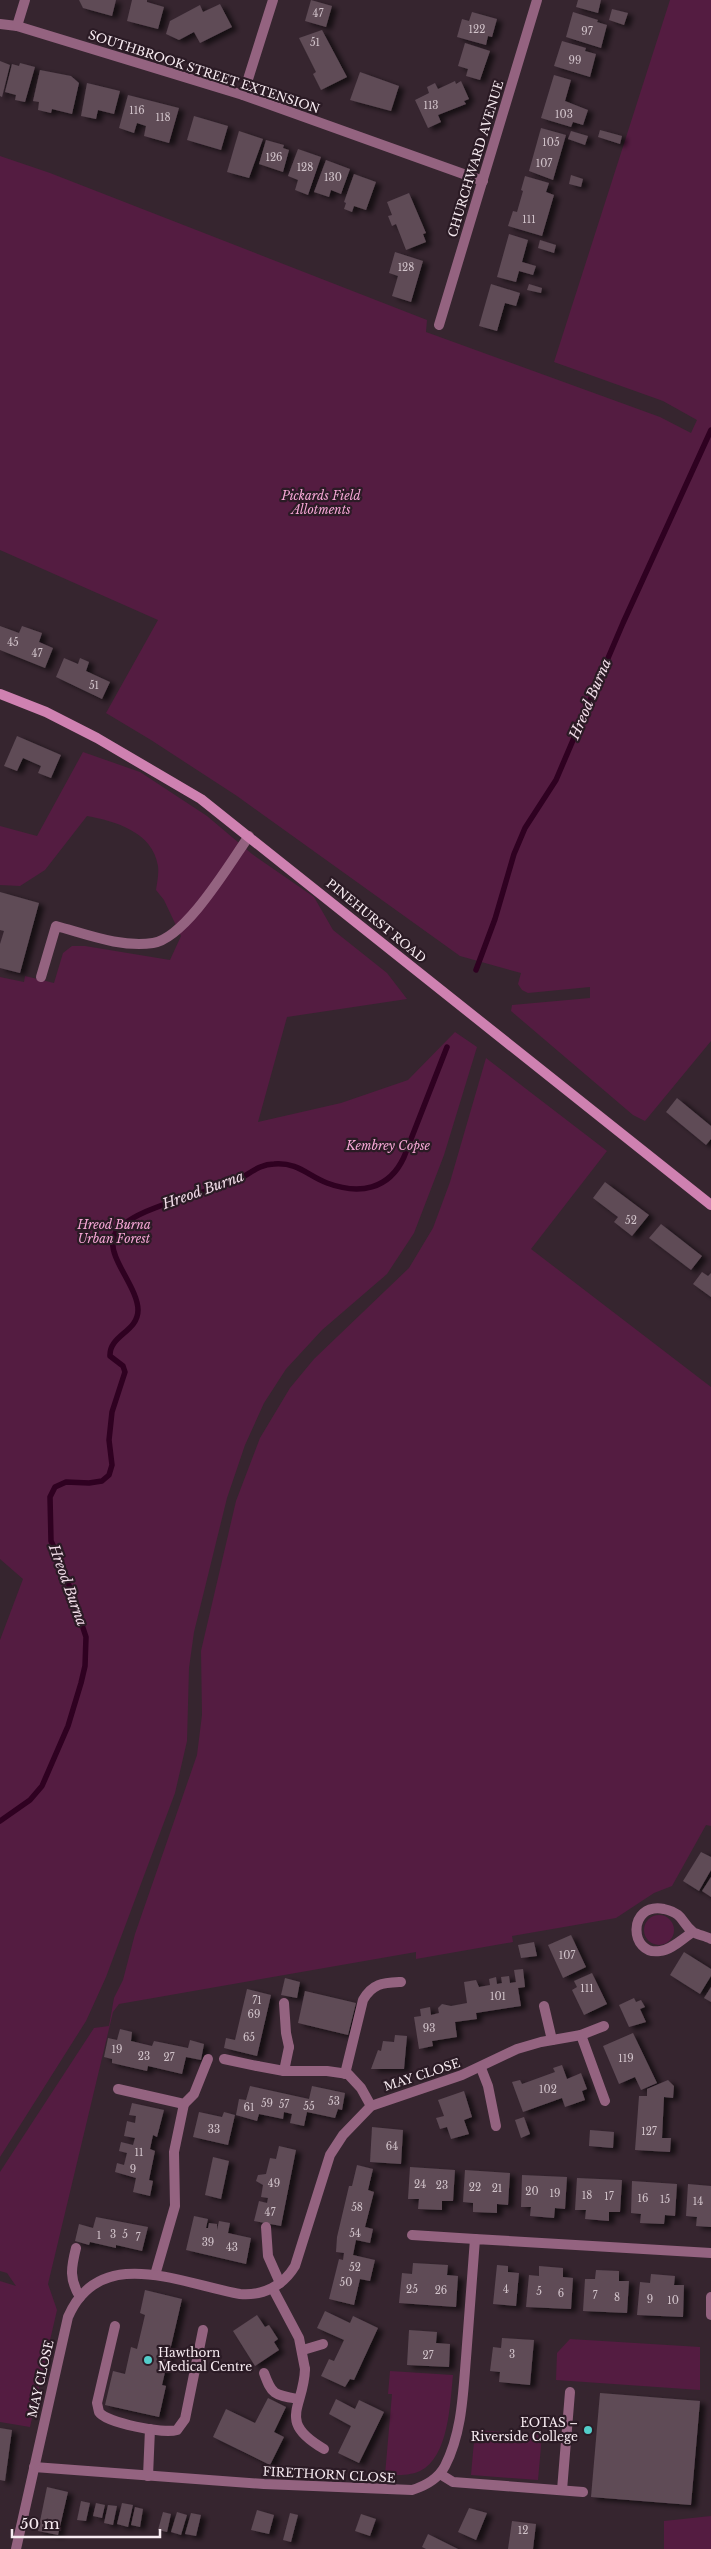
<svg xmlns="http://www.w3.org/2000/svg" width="711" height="2549" font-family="'Libre Baskerville',serif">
<defs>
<filter id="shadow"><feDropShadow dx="5.5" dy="3" stdDeviation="2.5" flood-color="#0009"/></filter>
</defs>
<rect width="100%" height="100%" fill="#36252f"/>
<g fill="#541c41">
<polygon points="670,0 711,0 711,1041 645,1121 633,1115 511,1011 512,1005 590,998 590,987 528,993 522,990 518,984 521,973 460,956 237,796 151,740 106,713 158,620 0,550 0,156 50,173 427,320 426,332 660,417 691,433 697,420 663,401 554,362"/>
<path d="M83,752l57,20 67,44 45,38 62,43 19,33 54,43 20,26 -120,18 -29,105 83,-19 67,-23 47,-48 22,15 -33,108 -30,78 -27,41 -65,56 -36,39 -22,34 -19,42 -18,53 -33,134 -5,36 -2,73 -12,52 -69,184 -20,44 -86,136v-517l23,-61 -23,-20v-582l24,5 1,-6 29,7 9,-30 9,-7h13l85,14 11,-24 -17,-36 -8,-10c1,-7 3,-16 2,-24 -5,-34 -43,-45 -71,-50l-42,54 -25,16 -20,-1v-59l37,10z"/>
<polygon points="486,1058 607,1151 531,1249 711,1387 711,1826 706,1825 672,1886 654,1893 616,1918 512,1936 513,1942 416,1959 416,1952 119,2004 113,2012 48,2284 57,2310 30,2427 0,2422 0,2281 16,2286 7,2273 0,2271 0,2172 94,2028 109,2026 114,1998 123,1980 135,1934 197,1755 202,1715 201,1651 236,1501 260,1438 290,1388 314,1359 409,1268 433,1228 450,1182"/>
<circle cx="659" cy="1930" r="15"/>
<polygon points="570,2339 700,2347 700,2390 556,2380 557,2353"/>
<path d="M390,2371l63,4c-3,28 -4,82 -33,96 -11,5 -24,4 -35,4l7,-81h-4z"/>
<polygon points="475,2430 542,2435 538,2480 471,2475"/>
<polygon points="711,2516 711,2549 664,2549 664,2521"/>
</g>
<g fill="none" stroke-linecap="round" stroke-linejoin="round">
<g stroke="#2f0121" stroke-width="5.5">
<polyline points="476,970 495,919 514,854 525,828 556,780 623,623 711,430"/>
<path d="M0,1821l30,-21 12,-14 26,-60 13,-43 4,-17 1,-29 -24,-73 -11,-23 -1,-44 5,-10 11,-5 23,1 13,-2 7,-6 3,-10 -3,-25 3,-28 13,-40 -2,-6 -13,-10c-1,-21 28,-24 28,-46 0,-22 -29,-51 -25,-71 6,-29 95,-46 120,-57 15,-6 25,-18 41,-18 24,-2 34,12 53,19 32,12 62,7 77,-26l43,-110"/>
</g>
</g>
<g fill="#5e4b56" filter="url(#shadow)">
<polygon points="79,0 116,0 112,16 83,8"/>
<polygon points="132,0 147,0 147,2 164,7 158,29 127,21"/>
<polygon points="311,0 332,6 326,27 305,21"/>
<polygon points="578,0 601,0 598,13 576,7"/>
<polygon points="220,4 232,27 200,43 194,32 179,40 166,34 170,21 200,5 203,12"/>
<polygon points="612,9 628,13 624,25 609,20"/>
<polygon points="472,12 497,19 492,37 488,36 486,45 457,37 462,19 469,21"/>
<polygon points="573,12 598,20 597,22 607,25 601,48 566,37"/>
<polygon points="322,30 347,77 321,90 313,74 316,72 299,38"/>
<polygon points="562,41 586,48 585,51 596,54 590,77 554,66"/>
<polygon points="465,43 490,51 480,80 466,76 468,69 458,66"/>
<polygon points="0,61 10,65 2,97 0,96"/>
<polygon points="20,63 35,67 25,102 15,100 16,95 5,92 12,64 19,66"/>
<polygon points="40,70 71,76 79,83 72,114 52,109 51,113 38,110 39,102 33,101"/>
<polygon points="360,72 399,86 391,111 350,100"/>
<polygon points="554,75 571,80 565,101 588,110 583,125 573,122 571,127 541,118"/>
<polygon points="455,81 456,84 461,81 469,99 464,101 466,104 438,115 441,122 428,128 415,100 429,93 427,87 435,83 438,89"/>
<polygon points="87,83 120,91 114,114 98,110 96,119 81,116"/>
<polygon points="128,95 179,108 169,143 144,136 146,126 137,123 134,133 119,128"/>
<polygon points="194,116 228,126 221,150 187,140"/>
<polygon points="541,128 566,135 553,180 529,171"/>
<polygon points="600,130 622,136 620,144 598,137"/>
<polygon points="239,131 263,139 249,178 227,172"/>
<polygon points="571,131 588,136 585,145 568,139"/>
<polygon points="266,140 284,145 283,148 289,150 283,172 259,164"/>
<polygon points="298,149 321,157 308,195 295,190 298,180 288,176"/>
<polygon points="326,160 350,169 341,194 331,190 329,197 314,192"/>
<polygon points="354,174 376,182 366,210 354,206 352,212 344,209 346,203 344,202"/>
<polygon points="571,175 583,179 581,187 569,184"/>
<polygon points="525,176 549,183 546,192 554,195 542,236 508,226 513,211 517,212 523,191 521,190"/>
<polygon points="409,193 426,233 423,234 426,242 406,250 396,224 392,226 388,216 392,215 387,202"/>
<polygon points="509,234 528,240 522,262 536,266 533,275 519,271 516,282 497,277"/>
<polygon points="540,240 556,245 554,253 538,248"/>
<polygon points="395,252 423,261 411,302 392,296 398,276 389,273"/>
<polygon points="491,284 520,293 516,306 505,303 497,331 479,326"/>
<polygon points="529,284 542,288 541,293 527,290"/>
<polygon points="0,626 19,633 22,626 42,633 39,642 53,648 45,668 0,650"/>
<polygon points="64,658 78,664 80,658 89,662 86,671 110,682 102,699 56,677"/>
<polygon points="17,736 61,755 51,778 38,773 41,766 23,758 17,771 4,766"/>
<polygon points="0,892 39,903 20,973 0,968 0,944 4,931 0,930"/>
<polygon points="677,1098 711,1126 711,1139 706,1145 666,1112"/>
<polygon points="605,1182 649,1215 632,1236 614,1222 618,1217 593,1198"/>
<polygon points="661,1224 702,1256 691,1270 649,1238"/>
<polygon points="702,1272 708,1276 711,1273 711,1297 693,1284"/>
<polygon points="701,1852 711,1857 711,1870 699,1891 683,1881"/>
<polygon points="711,1877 711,1897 702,1891"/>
<polygon points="571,1935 586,1967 563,1978 548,1945"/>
<polygon points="534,1942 537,1956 521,1958 518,1945"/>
<polygon points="684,1952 711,1969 711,1976 700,1994 670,1975"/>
<polygon points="523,1969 525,1987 518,1988 521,2006 476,2013 477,2019 455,2022 457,2037 432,2041 433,2046 419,2049 414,2017 421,2016 420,2009 430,2007 431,2015 439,2013 438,2008 442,2004 451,2006 467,2003 464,1982 476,1980 479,1987 490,1985 489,1979 496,1977 497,1984 502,1983 501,1977 509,1976 510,1983 516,1982 514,1970"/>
<polygon points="592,1973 607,2004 584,2015 572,1990 577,1987 574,1981"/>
<polygon points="285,1978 300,1982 297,1998 281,1995"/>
<polygon points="711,1987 711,2002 704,1998"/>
<polygon points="247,1989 271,1995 257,2056 224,2048 226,2038 235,2040"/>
<polygon points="305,1991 356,2003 348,2035 298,2023"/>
<polygon points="634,1998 636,2002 641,2000 645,2007 640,2009 646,2022 629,2027 619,2005"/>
<polygon points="120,2029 132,2032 131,2041 152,2046 154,2041 188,2048 190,2040 204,2044 201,2060 186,2057 182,2074 148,2066 147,2071 112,2063 112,2059 104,2057 108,2038 117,2040"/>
<polygon points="633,2033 657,2083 641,2090 635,2077 619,2084 603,2046"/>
<polygon points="395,2035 407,2036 404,2069 371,2069 378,2050 381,2051 383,2041 394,2042"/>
<polygon points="562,2065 567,2079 581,2073 587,2089 582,2091 585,2100 565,2107 562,2098 523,2112 512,2082 520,2080 522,2084 555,2072 553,2068"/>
<polygon points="668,2080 674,2086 673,2098 664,2097 662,2138 671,2138 670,2152 635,2150 639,2096 647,2096 647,2089"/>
<polygon points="250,2086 309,2099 312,2086 345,2093 342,2110 338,2109 335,2118 307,2112 304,2126 290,2123 292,2114 284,2112 283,2119 259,2114 257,2121 236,2115 239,2099 246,2100"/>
<polygon points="464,2091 472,2117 464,2120 469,2134 451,2139 447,2127 440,2129 436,2118 444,2116 438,2100"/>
<polygon points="132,2103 164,2110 157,2137 153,2135 150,2149 155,2151 149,2180 153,2181 150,2196 133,2192 136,2178 115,2172 117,2163 124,2165 127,2153 119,2151 121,2142 133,2145 135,2138 124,2136 127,2121 135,2123 136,2116 129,2115"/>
<polygon points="199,2112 222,2117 224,2112 235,2115 228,2145 193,2137"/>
<polygon points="524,2117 530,2134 521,2138 515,2120"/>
<polygon points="372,2127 403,2130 401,2164 370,2162"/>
<polygon points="590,2130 614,2132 613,2148 589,2146"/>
<polygon points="279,2146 296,2150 281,2226 254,2221 259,2201 267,2203 268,2198 261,2197 263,2185 256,2181 258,2175 266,2174 270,2158 276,2159"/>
<polygon points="213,2157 229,2161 221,2199 205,2195"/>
<polygon points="357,2165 373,2169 368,2190 374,2192 365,2227 373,2229 370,2243 356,2240 353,2255 375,2260 370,2281 360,2279 354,2305 329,2299 339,2259 343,2260 344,2253 336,2252 337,2237 349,2186 352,2186"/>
<polygon points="410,2167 455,2170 453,2201 442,2201 442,2210 418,2209 419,2199 408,2199"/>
<polygon points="465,2170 510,2173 508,2205 497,2204 497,2213 473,2212 473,2203 463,2202"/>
<polygon points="522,2175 567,2177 565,2209 555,2208 554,2218 530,2216 531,2207 521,2207"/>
<polygon points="577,2178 622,2180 620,2212 609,2212 609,2221 585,2219 586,2210 575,2210"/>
<polygon points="632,2181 677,2184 675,2216 665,2215 664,2224 640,2223 641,2214 631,2213"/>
<polygon points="688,2184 711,2186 711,2227 696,2226 697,2217 686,2216"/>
<polygon points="194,2216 208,2219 206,2228 208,2228 209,2223 217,2224 217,2230 219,2221 230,2223 228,2233 251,2238 246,2264 186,2250"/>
<polygon points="96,2217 148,2227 142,2251 116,2245 116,2248 90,2242 89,2245 75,2241 79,2224 93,2228"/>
<polygon points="413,2263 448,2265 447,2275 458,2276 456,2307 399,2303 402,2273 412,2274"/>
<polygon points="497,2265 508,2266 508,2272 519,2273 516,2306 493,2304"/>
<polygon points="539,2266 563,2268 563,2277 573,2278 571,2309 526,2307 529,2275 539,2276"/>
<polygon points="596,2270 619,2271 619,2281 629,2281 627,2313 583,2311 585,2279 595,2279"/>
<polygon points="651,2274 675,2276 674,2285 684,2285 683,2317 637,2315 640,2282 650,2283"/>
<polygon points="145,2290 182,2299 162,2385 166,2386 159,2417 105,2405 113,2371 125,2374 131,2347 137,2349 145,2315 140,2313"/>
<polygon points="325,2311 350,2323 353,2316 378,2328 354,2380 350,2379 345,2387 321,2376 329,2359 334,2361 344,2340 317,2328"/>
<polygon points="257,2315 265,2327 269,2325 278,2339 274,2342 279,2350 255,2366 233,2331"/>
<polygon points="409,2330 437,2332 436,2343 450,2344 449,2367 407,2365"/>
<polygon points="502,2338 534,2340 530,2385 499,2382 500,2372 490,2371 493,2347 501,2348"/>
<polygon points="600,2393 700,2401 691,2505 591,2497"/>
<polygon points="268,2398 286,2407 274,2432 284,2437 270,2465 213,2437 226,2409 255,2423"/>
<polygon points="336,2399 355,2409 359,2400 384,2412 359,2463 338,2453 351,2426 329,2414"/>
<polygon points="0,2428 12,2430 5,2481 0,2480"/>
<polygon points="47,2487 68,2492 58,2535 38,2531"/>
<polygon points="81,2501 90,2503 86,2521 77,2520"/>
<polygon points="96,2503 105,2505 102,2518 93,2516"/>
<polygon points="122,2503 133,2505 128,2527 117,2524"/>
<polygon points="108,2505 117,2506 113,2525 104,2523"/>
<polygon points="135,2507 143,2509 140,2527 131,2525"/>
<polygon points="469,2508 487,2513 476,2540 458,2532"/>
<polygon points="257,2510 274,2515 269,2534 251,2530"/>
<polygon points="163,2512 171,2514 167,2532 158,2530"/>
<polygon points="177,2512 187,2515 181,2535 171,2532"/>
<polygon points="191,2513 201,2515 196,2536 185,2534"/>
<polygon points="290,2513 298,2515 291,2542 283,2540"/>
<polygon points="361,2514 376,2519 370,2536 355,2531"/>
<polygon points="512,2521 536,2524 533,2549 508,2549"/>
<polygon points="428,2534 458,2549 426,2549 422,2547"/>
</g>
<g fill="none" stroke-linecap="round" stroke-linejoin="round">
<g stroke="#946380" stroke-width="10">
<path d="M41,977l15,-51c30,8 65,22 97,17 33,-5 77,-80 96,-107"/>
<polyline points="284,2003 286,2033 289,2047"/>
<polyline points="581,2035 605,2101"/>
<polyline points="224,2059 257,2066"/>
<path d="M345,2074l18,-74c10,-17 20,-17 38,-18"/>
<polyline points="118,2089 184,2104 194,2094 208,2059"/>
<polyline points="266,2227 268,2256 280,2283"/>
<path d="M76,2248c-5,20 -7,31 4,49"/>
<path d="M115,2326l-18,77 2,9c7,11 65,22 78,18l8,-11 18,-89"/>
<path d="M305,2369c-1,39 -29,52 19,80"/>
<path d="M264,2373c8,22 10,22 34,26"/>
<polyline points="440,2474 453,2482 583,2492"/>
<polyline points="148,2476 150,2429"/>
<polyline points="562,2490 570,2392"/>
</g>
<g stroke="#946380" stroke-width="10">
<polyline points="0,24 17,26 243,95 483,181"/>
<polyline points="17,26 25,0"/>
<polyline points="243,95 273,0"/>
<polyline points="439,325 537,0"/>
<path d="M693,1932c-10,6 -21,18 -33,19 -31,5 -33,-49 4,-42 21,5 17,14 29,23 5,3 13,4 18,7"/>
<polyline points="544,2006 552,2040"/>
<polyline points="257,2066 284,2071 327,2071 348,2074 361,2088 371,2106"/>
<polyline points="481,2068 488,2086 496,2126"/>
<polyline points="284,2071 289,2047"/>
<polyline points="412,2235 475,2239"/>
<polyline points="155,2275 175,2206 174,2152 184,2104"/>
<polyline points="273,2289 299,2338 305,2369"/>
<polyline points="711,2297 711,2315"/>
<polyline points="303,2350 323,2344"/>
<path d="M34,2467l230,17 148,6c13,-4 26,-11 33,-24 17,-33 18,-72 21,-108 3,-40 6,-79 9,-119l236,14"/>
<path d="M16,2549l52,-232c32,-74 114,-33 172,-23 23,2 43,-8 55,-28l35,-111 13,-20 28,-29 91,-31 55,-26 24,-7 40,-7 23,-9"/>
</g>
<polyline stroke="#cf81b1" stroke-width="10" points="0,694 46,712 97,738 201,799 711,1205"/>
</g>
<g fill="#53cdca" stroke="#2b1b25" stroke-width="2">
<circle cx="148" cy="2360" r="5"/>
<circle cx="588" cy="2430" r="5"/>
</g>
<g text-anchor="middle" stroke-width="4.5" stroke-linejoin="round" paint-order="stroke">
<g font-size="10" fill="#d1c3ca">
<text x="318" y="17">47</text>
<text x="477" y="33">122</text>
<text x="587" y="35">97</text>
<text x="315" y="46">51</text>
<text x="575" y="64">99</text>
<text x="431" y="109">113</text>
<text x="137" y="114">116</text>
<text x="564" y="118">103</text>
<text x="163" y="121">118</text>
<text x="551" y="146">105</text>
<text x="274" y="161">126</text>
<text x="544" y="167">107</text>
<text x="305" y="171">128</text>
<text x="333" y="181">130</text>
<text x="529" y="223">111</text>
<text x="406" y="271">128</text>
<text x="13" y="646">45</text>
<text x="37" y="657">47</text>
<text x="94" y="689">51</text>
<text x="631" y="1224">52</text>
<text x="567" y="1959">107</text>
<text x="587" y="1992">111</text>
<text x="498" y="2000">101</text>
<text x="257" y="2004">71</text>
<text x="254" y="2018">69</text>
<text x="429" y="2032">93</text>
<text x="249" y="2041">65</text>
<text x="117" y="2053">19</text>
<text x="144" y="2060">23</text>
<text x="169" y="2061">27</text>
<text x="626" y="2062">119</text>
<text x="548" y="2093">102</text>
<text x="334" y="2105">53</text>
<text x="267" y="2107">59</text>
<text x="284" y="2108">57</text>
<text x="309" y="2110">55</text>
<text x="249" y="2111">61</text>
<text x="214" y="2133">33</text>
<text x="649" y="2135">127</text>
<text x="392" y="2150">64</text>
<text x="139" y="2156">11</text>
<text x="133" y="2173">9</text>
<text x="274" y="2187">49</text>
<text x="420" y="2188">24</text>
<text x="442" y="2189">23</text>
<text x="475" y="2191">22</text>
<text x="497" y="2192">21</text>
<text x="532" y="2195">20</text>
<text x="555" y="2197">19</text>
<text x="587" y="2199">18</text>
<text x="609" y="2200">17</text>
<text x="643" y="2202">16</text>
<text x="665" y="2203">15</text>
<text x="698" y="2205">14</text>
<text x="357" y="2211">58</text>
<text x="270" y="2216">47</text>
<text x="355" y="2237">54</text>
<text x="113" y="2238">3</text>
<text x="125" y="2238">5</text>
<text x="99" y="2239">1</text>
<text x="138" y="2241">7</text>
<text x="208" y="2246">39</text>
<text x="232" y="2251">43</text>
<text x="355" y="2271">52</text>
<text x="346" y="2286">50</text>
<text x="412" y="2293">25</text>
<text x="506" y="2293">4</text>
<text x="441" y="2294">26</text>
<text x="539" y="2295">5</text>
<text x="561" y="2297">6</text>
<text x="595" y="2299">7</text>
<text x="617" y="2301">8</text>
<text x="650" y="2303">9</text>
<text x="673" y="2304">10</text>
<text x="512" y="2358">3</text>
<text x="428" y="2359">27</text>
<text x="523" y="2534">12</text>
</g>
<g font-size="12" fill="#f7ebf1" stroke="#2b1b25">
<text transform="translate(204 72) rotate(18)" y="4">SOUTHBROOK STREET EXTENSION</text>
<text transform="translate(476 159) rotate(-73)" y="4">CHURCHWARD AVENUE</text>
<text transform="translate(376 921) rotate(39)" y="4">PINEHURST ROAD</text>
<text transform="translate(422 2075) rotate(-18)" y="4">MAY CLOSE</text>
<text transform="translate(41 2379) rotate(-77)" y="4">MAY CLOSE</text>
<text transform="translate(329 2475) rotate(3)" y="4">FIRETHORN CLOSE</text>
</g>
<g font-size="12" font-style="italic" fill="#f6a7d6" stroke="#2b1b25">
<text x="321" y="500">Pickards Field<tspan x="321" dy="14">Allotments</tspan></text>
<text x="388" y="1150">Kembrey Copse</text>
<text x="114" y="1229">Hreod Burna<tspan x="114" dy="14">Urban Forest</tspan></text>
</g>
<g font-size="12" fill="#f7ebf1" stroke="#2b1b25" text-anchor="start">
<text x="158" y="2357">Hawthorn<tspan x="158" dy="14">Medical Centre</tspan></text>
<text x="578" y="2427" text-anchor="end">EOTAS –<tspan x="578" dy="14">Riverside College</tspan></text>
</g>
<g font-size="14" font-style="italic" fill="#f2dde9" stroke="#2b1b25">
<text transform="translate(590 699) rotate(-67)" y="5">Hreod Burna</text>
<text transform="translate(203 1190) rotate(-20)" y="5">Hreod Burna</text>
<text transform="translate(68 1585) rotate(70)" y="5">Hreod Burna</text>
</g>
</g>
<path d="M12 2529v8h148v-8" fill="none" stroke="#f7ebf1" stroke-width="2.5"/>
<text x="20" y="2529" font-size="15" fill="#f7ebf1" stroke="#2b1b25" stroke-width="4" paint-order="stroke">50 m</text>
</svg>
